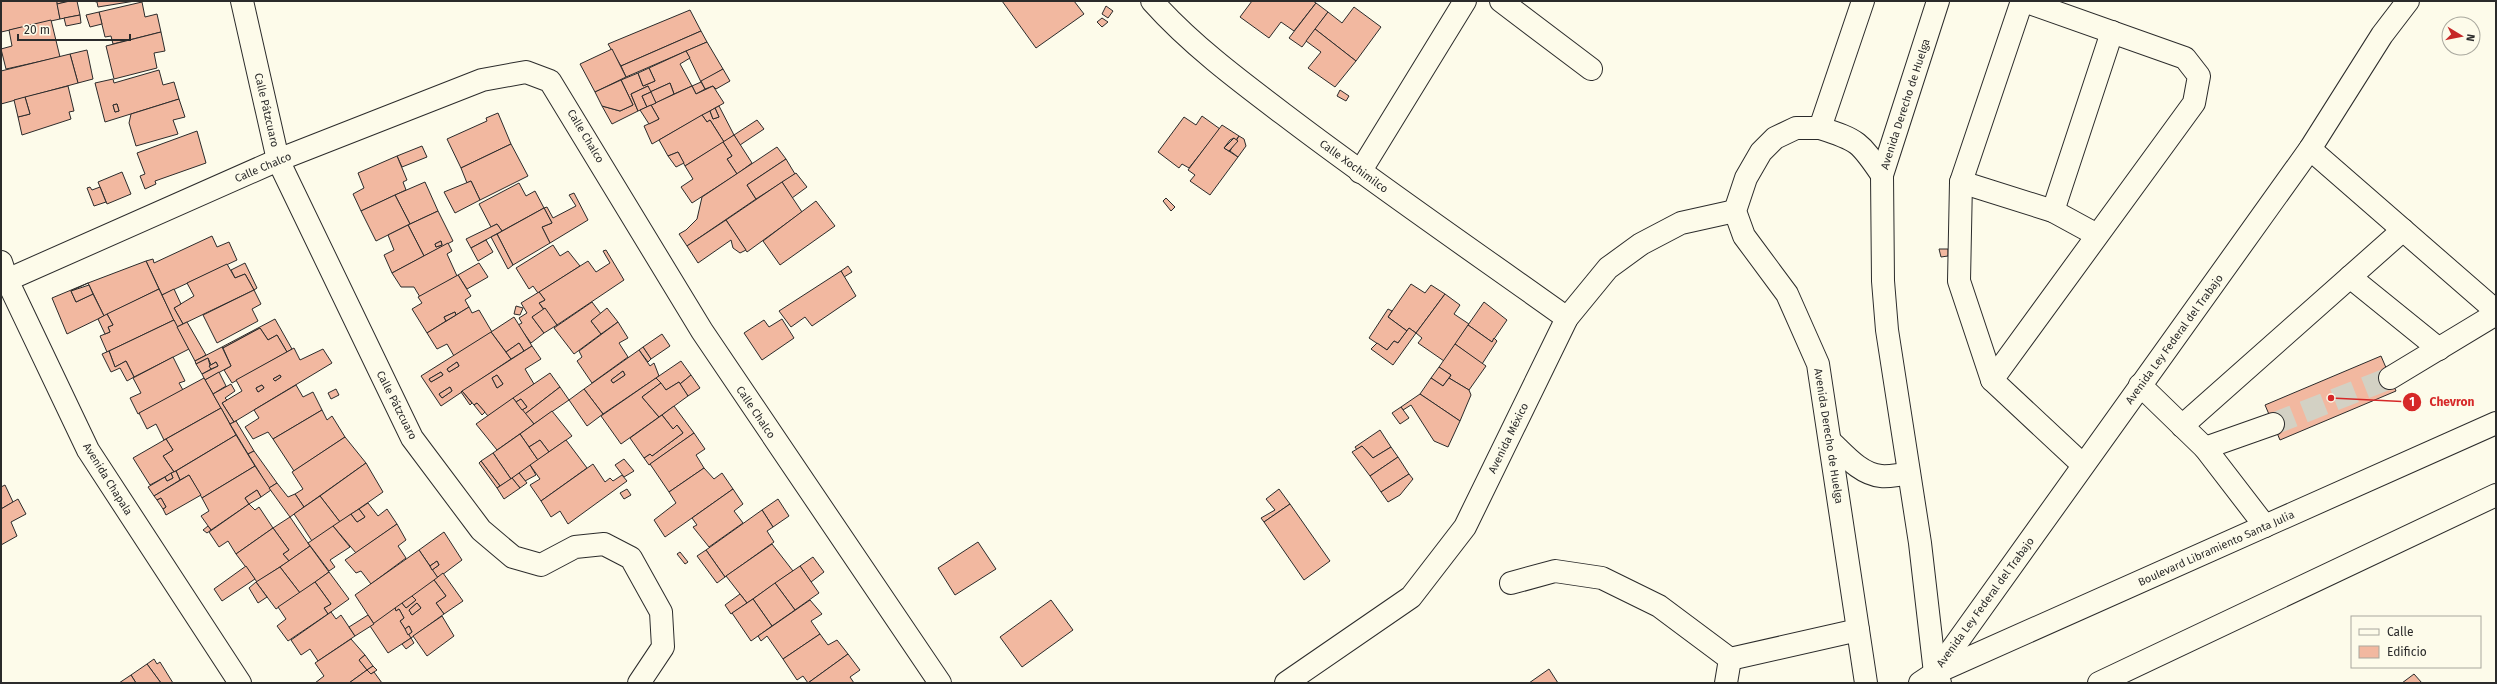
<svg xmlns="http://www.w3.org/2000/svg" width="2497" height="684" font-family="'Fira Sans',sans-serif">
<rect width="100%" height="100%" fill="#fdfbea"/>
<g fill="#f2b8a0" stroke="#2b2b2b" fill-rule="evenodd">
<polygon points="1,1 57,1 60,19 1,32"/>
<polygon points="57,1 70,1 57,4"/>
<polygon points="70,1 77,1 80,15 60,19 57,4"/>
<polygon points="92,1 135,1 98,7 97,2"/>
<polygon points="1002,1 1074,1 1084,14 1036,48"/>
<polygon points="1252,1 1313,1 1316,3 1294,31 1281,22 1269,38 1240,17"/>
<polygon points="142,2 145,17 157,14 161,32 113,44 111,36 105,37 99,12"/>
<polygon points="1316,3 1328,12 1302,47 1289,38"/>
<polygon points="1106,6 1113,11 1108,18 1102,14"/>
<polygon points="1354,7 1381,27 1356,61 1315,29 1328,12 1342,23"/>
<polygon points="690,10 701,31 621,66 608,44"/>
<polygon points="99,12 102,24 90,27 86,15"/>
<polygon points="80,15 81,23 66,26 64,18"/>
<polygon points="1102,18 1108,22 1102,27 1097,22"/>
<polygon points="51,20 60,57 6,69 1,49 12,46 9,30"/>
<polygon points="1315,29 1356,61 1335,87 1308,68 1321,52 1306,41"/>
<polygon points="701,31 707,42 626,77 621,66"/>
<polygon points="161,32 165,51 154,53 157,68 114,79 106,46"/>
<polygon points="707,42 723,69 701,82 686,51"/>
<polygon points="612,49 626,77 595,92 580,64"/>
<polygon points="87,50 93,79 78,83 70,54"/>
<polygon points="686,51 690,58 680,64 692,86 674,94 670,83 650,92 648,86 631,94 638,111 612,124 602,106 620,111 633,105 621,80 638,73 643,86 655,81 649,68"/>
<polygon points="70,54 78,83 1,104 1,71"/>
<polygon points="649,68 655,81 643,86 638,73"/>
<polygon points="723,69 730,81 716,89 713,86 705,89 701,81"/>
<path d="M159,70l4,15 11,-3 5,17 -74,23 -10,-39 18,-4 1,4zM117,104l2,7 -4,1 -2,-7z"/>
<polygon points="621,80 633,105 620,111 602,106 595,92"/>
<polygon points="701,82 705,89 696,94 692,86"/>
<polygon points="670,83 674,94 656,103 650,92"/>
<polygon points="68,86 74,111 69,112 71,119 22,135 18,117 30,114 25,97"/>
<polygon points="648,86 651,92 642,96 647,107 638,111 631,94"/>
<polygon points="692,86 696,94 713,86 724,103 652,144 644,126 659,119 651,105"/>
<polygon points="1340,90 1349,96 1346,101 1337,96"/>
<polygon points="651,92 656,103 647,107 642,96"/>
<polygon points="25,97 30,114 18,117 14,100"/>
<polygon points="179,99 185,117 173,120 178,134 136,146 129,123 131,114"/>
<polygon points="117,104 119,111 115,112 113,105"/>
<polygon points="651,105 659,119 649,124 640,110"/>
<polygon points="719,106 734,135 724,142 710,120 707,122 702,115 710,111 713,119 719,117 715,108"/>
<polygon points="715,108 719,117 713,119 710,111"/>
<polygon points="498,113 511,144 461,168 447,139 487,121 486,118"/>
<polygon points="702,115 707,122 710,120 724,142 685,166 678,152 668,156 659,140"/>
<polygon points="1202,116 1220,129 1189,168 1182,164 1179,168 1158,152 1184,117 1196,125"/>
<polygon points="757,120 764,129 740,145 734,135"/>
<polygon points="1222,125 1239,136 1236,140 1234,138 1230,140 1224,148 1238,157 1210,195 1190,181 1195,175 1188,170"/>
<polygon points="197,131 206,163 155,181 156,184 145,189 140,176 145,174 137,153"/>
<polygon points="734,135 752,163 737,174 727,159 732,156 723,142"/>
<polygon points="1239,136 1244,139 1246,146 1238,157 1230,151"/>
<polygon points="1234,138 1238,141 1229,151 1224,148"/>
<polygon points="723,142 732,156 727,159 737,174 692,203 681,187 693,179 685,166"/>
<polygon points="511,144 528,176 480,200 471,181 467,183 461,168"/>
<polygon points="422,146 427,157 402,167 397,156"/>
<polygon points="777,147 786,159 747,185 756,199 687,246 679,234 686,230 697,219 702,197"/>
<polygon points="678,152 684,163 676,167 668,156"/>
<polygon points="397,156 407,180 403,182 406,190 361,211 353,194 364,188 358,173"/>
<polygon points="786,159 795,174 756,199 747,185"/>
<polygon points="122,172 131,194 107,204 98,182"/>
<polygon points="796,173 807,187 792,198 782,182"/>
<polygon points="471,181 480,200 455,213 444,192"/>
<polygon points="425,182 438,211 410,224 395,195"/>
<polygon points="782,182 802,212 747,252 726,220"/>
<polygon points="519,183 526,196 535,191 544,208 502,231 497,224 491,227 479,204"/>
<polygon points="90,187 92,190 100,187 106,202 94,206 87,188"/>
<polygon points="574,193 588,220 550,243 542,227 552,223 544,208 547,207 553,218 576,206 569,195"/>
<polygon points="395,195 410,224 376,241 361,211"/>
<polygon points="1166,198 1175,207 1171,211 1163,201"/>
<polygon points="816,201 835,226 780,265 763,241"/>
<polygon points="544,208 552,223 542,227 550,243 513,265 497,234"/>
<path d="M438,211l15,30 -29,15 -16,-31zM441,241l1,4 -6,2 -1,-3z"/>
<polygon points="726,220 746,250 740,253 733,248 731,240 698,263 687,246"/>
<polygon points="497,224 502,231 471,248 466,239"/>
<polygon points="408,225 424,256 392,273 384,255 394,250 388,235"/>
<polygon points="497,234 513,265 508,269 491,237"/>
<polygon points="212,236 217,247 229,242 237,260 162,295 146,261 153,259 154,263"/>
<polygon points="486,240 493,252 478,261 471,248"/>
<polygon points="441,241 442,245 436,247 435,244"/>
<polygon points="448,243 452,251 447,254 457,276 420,297 414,287 401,287 392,273"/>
<polygon points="553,245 560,256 568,251 580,266 538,293 533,286 529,289 516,268"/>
<polygon points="1939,249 1948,249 1948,256 1941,257"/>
<polygon points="606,250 624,280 557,325 539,303 545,300 539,292 588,261 596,272 610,263 603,251"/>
<polygon points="146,261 159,289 104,316 88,283"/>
<polygon points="245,263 257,288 254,290 245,274 235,278 231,270"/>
<polygon points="479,263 488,277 467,289 458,275"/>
<polygon points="227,264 235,278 245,274 254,290 183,324 174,308 194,296 187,283"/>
<polygon points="848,266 852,272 844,277 841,271"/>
<polygon points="841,271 856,296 812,326 805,317 791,327 779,311"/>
<polygon points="458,275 471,296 465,300 469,307 456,315 455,312 444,317 446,321 427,333 412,309 422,303 418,297"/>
<polygon points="88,283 71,291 76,302 93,294 104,316 67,334 52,298"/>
<polygon points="1411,284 1425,293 1431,285 1445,294 1416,333 1409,328 1407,331 1388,317"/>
<polygon points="89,285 93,294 76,302 71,291"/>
<polygon points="159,289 174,320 107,352 100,336 110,332 108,327 113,325 107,314"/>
<polygon points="174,289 181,304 174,308 183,324 177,327 162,295"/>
<polygon points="254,290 261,304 252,309 258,321 217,343 203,315"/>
<polygon points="539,292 545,300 539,303 544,310 532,317 544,333 531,343 518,325 522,323 519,318 527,313 521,303"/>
<polygon points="1445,294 1460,305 1454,314 1469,324 1444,361 1418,343 1422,338 1416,333"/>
<polygon points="592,302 601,314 591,321 601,334 574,354 554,328"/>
<polygon points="1484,302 1507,320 1492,342 1468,325"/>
<polygon points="516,306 523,308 520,315 514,314"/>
<polygon points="469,307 472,313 479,310 492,332 454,356 447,344 437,349 427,333"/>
<polygon points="545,308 557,325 544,333 532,317"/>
<polygon points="607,308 618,322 601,334 591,321"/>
<polygon points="1388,309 1392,311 1388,317 1407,331 1398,343 1394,341 1387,350 1369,338"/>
<polygon points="455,312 456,315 446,321 444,317"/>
<polygon points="107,314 113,325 108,327 110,332 105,334 98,319"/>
<polygon points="514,317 532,346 524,351 519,343 506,352 491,332"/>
<polygon points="275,319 292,349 287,352 277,335 268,340 260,328 223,348 222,347"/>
<polygon points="782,319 794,338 762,360 744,333 764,320 769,327"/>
<polygon points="174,320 189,349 134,377 126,361 115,367 109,351"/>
<polygon points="187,322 206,355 195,361 177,327"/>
<polygon points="618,322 628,338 619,343 628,357 592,383 577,361 582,357 579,351"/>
<polygon points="1468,325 1492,342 1494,338 1497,341 1482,364 1455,344"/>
<polygon points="260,328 268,340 277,335 287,352 232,383 224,370 231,366 223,348"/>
<polygon points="1409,328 1416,333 1393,365 1371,349 1377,343 1387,350 1394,341 1398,343"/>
<path d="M491,332l20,27 -70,47 -20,-30zM457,362l2,4 -10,6 -2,-3zM441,372l2,3 -12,7 -2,-3zM450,387l2,4 -10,7 -3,-4z"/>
<polygon points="662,334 670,346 651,359 643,347"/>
<polygon points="519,343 524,351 511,359 506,352"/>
<polygon points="1455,344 1486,366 1469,390 1449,378 1451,375 1439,367"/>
<path d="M532,346l9,13 -16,10 9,15 -46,32 -11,-13 -3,2 -12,-14zM497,375l6,9 -6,4 -5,-10z"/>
<polygon points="222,347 231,366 205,380 202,374 218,366 216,362 211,365 208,358 196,364 195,361"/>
<polygon points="643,347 651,359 648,362 639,350"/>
<path d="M294,348l6,12 23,-11 9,14 -98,59 -12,-19 20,-12 -6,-11zM280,375l1,2 -6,4 -2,-2zM262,385l2,3 -6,4 -2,-4z"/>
<path d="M639,350l11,16 4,-3 5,13 -56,38 -19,-25zM623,371l2,4 -12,8 -2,-3z"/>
<polygon points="109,351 115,367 126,361 134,377 127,381 120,368 111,372 102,354"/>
<polygon points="2381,356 2396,391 2280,440 2265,405"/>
<polygon points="173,357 185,381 179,383 183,390 138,414 130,398 141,393 133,378"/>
<polygon points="208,358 211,369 202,374 196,364"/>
<polygon points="681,361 691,375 680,384 679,382 666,390 656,378"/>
<polygon points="216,362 218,366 211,369 209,366"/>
<polygon points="457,362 459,366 449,372 447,369"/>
<polygon points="1439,367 1451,375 1443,386 1431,378"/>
<polygon points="623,371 625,375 613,383 611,380"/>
<polygon points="219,372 226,386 213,394 205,380"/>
<polygon points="441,372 443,375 431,382 429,379"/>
<polygon points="550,373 560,387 525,414 522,410 527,407 521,399 516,402 513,398"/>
<polygon points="280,375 281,377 275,381 273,379"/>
<polygon points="497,375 503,384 497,388 492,378"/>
<polygon points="691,375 700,388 688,396 680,384"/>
<polygon points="204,378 221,408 164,440 156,424 147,429 139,413"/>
<polygon points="656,378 661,383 642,397 659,417 621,444 601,416"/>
<polygon points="1431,378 1443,386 1449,378 1469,390 1471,395 1460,421 1420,394"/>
<polygon points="679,382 688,396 659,417 642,397 661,383 666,390"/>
<polygon points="231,384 235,391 225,398 227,400 222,403 234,422 230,424 213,394"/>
<polygon points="262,385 264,388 258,392 256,388"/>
<polygon points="296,385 303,397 313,392 322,410 273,439 268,432 253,439 245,427 259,418 254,410"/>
<polygon points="450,387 452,391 442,398 439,394"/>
<polygon points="560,387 569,400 534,424 525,414"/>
<polygon points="336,389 339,395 331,399 328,393"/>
<polygon points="584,389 603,414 587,426 569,400"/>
<polygon points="462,391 472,403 470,405 461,392"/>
<polygon points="1420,394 1460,421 1448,447 1434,441 1411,405 1403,410 1401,407"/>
<polygon points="513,398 534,424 497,450 476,424"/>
<polygon points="521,399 527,407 522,410 516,402"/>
<polygon points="477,403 485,412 482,415 474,405"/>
<polygon points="674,406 694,433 649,465 644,458 650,454 652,456 683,433 677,425 673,429 662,415"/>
<polygon points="1401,407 1409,418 1400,424 1392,413"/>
<polygon points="221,408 236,435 174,472 163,456 173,450 166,439"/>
<polygon points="322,410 327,420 332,416 345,437 294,471 273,439"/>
<polygon points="552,411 572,436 549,452 540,440 529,447 520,434"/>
<polygon points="662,415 673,429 677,425 683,433 652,456 650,454 644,458 630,438"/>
<polygon points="236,421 254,451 248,454 230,424"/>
<polygon points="1380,430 1391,447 1373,458 1362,446 1357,450 1355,447"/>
<polygon points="694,433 705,449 696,455 704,468 669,492 650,464"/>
<polygon points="520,434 538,460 511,479 493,453"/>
<polygon points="236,435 255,466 202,498 189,475 180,480 176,471"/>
<polygon points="345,437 366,463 304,507 295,494 303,489 292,472"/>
<polygon points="166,439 173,450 163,456 174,472 150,485 133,458"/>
<polygon points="540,440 549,452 538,460 529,447"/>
<polygon points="566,440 587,468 541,501 530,485 540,479 530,465"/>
<polygon points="1362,446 1373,458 1391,447 1398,457 1370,476 1352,452"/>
<polygon points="254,451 277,483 269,488 248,454"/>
<polygon points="493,453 511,479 500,486 481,461"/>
<polygon points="1398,457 1409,474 1381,492 1370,476"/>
<polygon points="624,459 634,471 624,477 615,465"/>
<polygon points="481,461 500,486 497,488 479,463"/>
<polygon points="366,463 383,492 340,522 320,496"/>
<polygon points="593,464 605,482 610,478 613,481 622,475 627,481 568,524 560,511 551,517 541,501"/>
<polygon points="530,465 536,475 525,481 519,473"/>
<polygon points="255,466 271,490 261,497 257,490 245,498 249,504 211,530 201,516 209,511 202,498"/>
<polygon points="704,468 714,479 722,473 733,489 665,537 654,520 676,503 669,492"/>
<polygon points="176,471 180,480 154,496 148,487 165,477 167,481 173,478 171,473"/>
<polygon points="171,473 173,478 167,481 165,477"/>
<polygon points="519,473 527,483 520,488 512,478"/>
<polygon points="1409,474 1413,479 1400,495 1388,502 1381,492"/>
<polygon points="189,475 201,495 166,515 163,509 166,507 161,498 157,500 154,496"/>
<polygon points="512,478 520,488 504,499 497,488"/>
<polygon points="277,483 288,497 295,494 304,507 290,517 269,488"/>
<polygon points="5,485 13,502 1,509 1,487"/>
<polygon points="627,489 631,495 624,499 620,493"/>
<polygon points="733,489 743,504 734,511 743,523 709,547 693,527 697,525 692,518"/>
<polygon points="1279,489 1290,504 1264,522 1261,518 1275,510 1266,499"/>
<polygon points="257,490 261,497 249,504 245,498"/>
<polygon points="320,496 340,522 312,541 294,514"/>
<polygon points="161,498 166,507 163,509 157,500"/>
<polygon points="18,499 26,514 11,522 17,536 1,545 1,509"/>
<polygon points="778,499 789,516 773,527 762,510"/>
<polygon points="368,503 378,516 387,509 397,524 356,553 333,526 351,514 357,522 365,517 359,509"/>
<polygon points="249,504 255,510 259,507 273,528 236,554 228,541 219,547 209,532"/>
<polygon points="1290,504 1330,561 1304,580 1264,522"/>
<polygon points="359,509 365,517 357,522 351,514"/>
<polygon points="762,510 773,527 767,531 774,542 725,577 706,550"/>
<polygon points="290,517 310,546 289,561 283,554 289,550 273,528"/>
<polygon points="397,524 406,540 398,546 406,558 371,584 361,571 356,573 345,560"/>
<polygon points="208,526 211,530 207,533 203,530"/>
<polygon points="333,526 350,547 330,560 335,567 329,571 308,543"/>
<polygon points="273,528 289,550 283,554 289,561 257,582 236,554"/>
<polygon points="444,532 462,560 438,578 432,570 439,565 437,561 430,566 419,550"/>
<polygon points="978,542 996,569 955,595 938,568"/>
<polygon points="772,544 793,571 747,603 726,576"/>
<polygon points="310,546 329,572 300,593 280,567"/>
<polygon points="419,550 438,578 374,624 355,595"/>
<polygon points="706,550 725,577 717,583 697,556"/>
<polygon points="680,552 688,562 685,564 677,554"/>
<polygon points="813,557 824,572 811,582 800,566"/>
<polygon points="437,561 439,565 432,570 430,566"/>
<polygon points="246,566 255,579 222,601 214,589"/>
<polygon points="800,566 819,593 795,610 775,583"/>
<polygon points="280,567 300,593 276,609 256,582"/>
<polygon points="329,572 349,599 328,614 324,608 331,604 315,582"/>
<polygon points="443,573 463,601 444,614 436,603 446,596 434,580"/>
<path d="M434,580l12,16 -10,7 8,11 -33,24 -3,-3 4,-3 -3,-6 -4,3 -5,-8 4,-3 -5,-9 -3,2 -1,-3 7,-5 4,5 10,-8 -4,-4zM417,603l4,5 -9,7 -3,-5z"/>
<polygon points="256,582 267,597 258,603 249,588"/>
<polygon points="315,582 331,604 324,608 328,614 288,641 277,626 286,619 278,607"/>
<polygon points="775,583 795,610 772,626 753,599"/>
<polygon points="740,594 747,603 731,614 725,605"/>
<polygon points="412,596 416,600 406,608 402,603"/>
<polygon points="753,599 772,626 751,641 732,613"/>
<polygon points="810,600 822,614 811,621 820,634 783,659 767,636 761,641 758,636"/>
<polygon points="1051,600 1073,630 1022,667 1000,637"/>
<polygon points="417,603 421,608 412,615 409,610"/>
<polygon points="395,608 396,611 399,609 404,618 400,621 411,638 388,653 370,626"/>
<polygon points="331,612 336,619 341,615 355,636 318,661 310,649 301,655 291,640"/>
<polygon points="368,615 374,624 355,636 349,627"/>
<polygon points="442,616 454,636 427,656 413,636"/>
<polygon points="409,626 412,632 408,635 405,629"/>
<polygon points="820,634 828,645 837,640 848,654 808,683 803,676 797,680 783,659"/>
<polygon points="411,638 414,643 406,649 402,644"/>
<polygon points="351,639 365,655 359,660 367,670 349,683 315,683 324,676 315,663"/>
<polygon points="848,654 860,670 850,677 854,683 808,683"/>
<polygon points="365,655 373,666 367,670 359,660"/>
<polygon points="154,659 157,664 160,662 173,683 161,683 147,664"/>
<polygon points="147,664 161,683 136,683 131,675"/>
<polygon points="373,666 377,670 371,674 367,670"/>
<polygon points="1549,669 1558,683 1529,683"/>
<polygon points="367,670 371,674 374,672 382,683 349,683"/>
<polygon points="2414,674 2422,683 2402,683"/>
<polygon points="131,675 136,683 119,683"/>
</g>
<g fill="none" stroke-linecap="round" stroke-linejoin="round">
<polyline stroke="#d3d1c4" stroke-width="22" stroke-dasharray="22 11" stroke-linecap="butt" points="2273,424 2390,378"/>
<g stroke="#2b2b2b" stroke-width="24">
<g id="minor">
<polyline points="242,1 278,160 412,438 481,530 513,557 541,565 575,547 604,544 631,558 661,612 663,647 639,683"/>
<path d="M1152,1c41,46 93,84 142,121 90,68 182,131 273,196"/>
<polyline points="1501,1 1591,69"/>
<polyline points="2022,1 1961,182 1959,281 1992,380 2083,465"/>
<polyline points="2310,149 2496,311"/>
<polyline points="1360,172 1465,1"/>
<polyline points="1961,182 2053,211 2097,235"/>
<polyline points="2053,211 2112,32"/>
<polyline points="1,262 7,280 88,450 240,683"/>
<polyline points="2350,277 2439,349"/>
<polyline points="7,280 278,160 482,80 526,72 550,81 702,331 940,683"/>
<polyline points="2390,378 2496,314"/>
<polyline points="1992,380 2194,103 2199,76 2185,58 2024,1"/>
<polyline points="2140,385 2205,448"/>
<polyline points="2182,426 2403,230"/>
<polyline points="2265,526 2205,448 2273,424"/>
<polyline points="1511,583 1555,571 1602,578 1659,606 1730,659 1858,630"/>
<polyline points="1935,673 2310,149 2382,35 2408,1"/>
<polyline points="1286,683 1411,597 1465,527 1567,318 1608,268 1641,244 1681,223 1735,211"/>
<polyline points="1726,683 1730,659"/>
</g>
</g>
<g stroke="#2b2b2b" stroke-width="24">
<g id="major">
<polyline points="1863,1 1820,128 1796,128 1775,138 1761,152 1746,178 1735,211 1744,236 1787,294 1818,364 1866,683"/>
<polyline points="1938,1 1882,175 1883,281 1887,330 1920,543 1935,673 1940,683"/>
<path d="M1820,128c38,12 40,14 62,47"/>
<path d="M1830,441c14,13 30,33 51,35 9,1 19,-2 28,-2"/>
<polyline points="1920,683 1935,673 2496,423"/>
<polyline points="2099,683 2496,495"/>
</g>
</g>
<use href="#minor" stroke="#fdfbea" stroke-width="22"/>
<use href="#major" stroke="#fdfbea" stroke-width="22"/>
</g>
<g text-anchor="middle" stroke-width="3" stroke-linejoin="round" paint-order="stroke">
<g font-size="11" fill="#2b2b2b" stroke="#fdfbea">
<text transform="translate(1905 104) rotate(-72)" y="4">Avenida Derecho de Huelga</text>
<text transform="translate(267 110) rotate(77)" y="4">Calle Pátzcuaro</text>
<text transform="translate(586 136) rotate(59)" y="4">Calle Chalco</text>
<text transform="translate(1354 166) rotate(36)" y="4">Calle Xochimilco</text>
<text transform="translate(263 167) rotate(-23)" y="4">Calle Chalco</text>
<text transform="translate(2174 339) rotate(-54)" y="4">Avenida Ley Federal del Trabajo</text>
<text transform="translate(397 405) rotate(63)" y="4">Calle Pátzcuaro</text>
<text transform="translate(756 412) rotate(56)" y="4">Calle Chalco</text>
<text transform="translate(1829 436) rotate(81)" y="4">Avenida Derecho de Huelga</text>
<text transform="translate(1508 438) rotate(-64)" y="4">Avenida México</text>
<text transform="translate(108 479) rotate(58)" y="4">Avenida Chapala</text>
<text transform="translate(2216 548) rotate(-24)" y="4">Boulevard Libramiento Santa Julia</text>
<text transform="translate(1985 602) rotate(-54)" y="4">Avenida Ley Federal del Trabajo</text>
</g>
</g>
<path fill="none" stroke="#d62828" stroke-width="1.5" d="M2331 398L2412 402"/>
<g fill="#d62828" stroke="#fdfbea" stroke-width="1.5">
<circle cx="2331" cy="398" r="4"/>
<circle cx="2412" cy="402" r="10"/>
</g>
<g font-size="12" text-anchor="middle" font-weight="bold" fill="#fff">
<text x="2412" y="406">1</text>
</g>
<g font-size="12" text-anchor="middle" font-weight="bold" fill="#d62828" stroke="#fdfbea" stroke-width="3" stroke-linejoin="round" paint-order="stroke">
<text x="2452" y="406">Chevron</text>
</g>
<rect width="2497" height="684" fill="none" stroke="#2b2b2b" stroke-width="4"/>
<rect x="2351" y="616" width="130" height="52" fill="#fdfbea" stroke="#a9a89e"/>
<rect x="2359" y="629" width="20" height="6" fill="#fdfbea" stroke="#a9a89e"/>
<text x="2387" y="636" font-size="12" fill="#2b2b2b">Calle</text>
<rect x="2359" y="646" width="20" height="12" fill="#f2b8a0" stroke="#a9a89e"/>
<text x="2387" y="656" font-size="12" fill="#2b2b2b">Edificio</text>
<g transform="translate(2461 36) rotate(100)"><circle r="19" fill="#fdfbea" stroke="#a9a89e"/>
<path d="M0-3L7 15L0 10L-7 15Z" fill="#c62828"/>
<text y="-6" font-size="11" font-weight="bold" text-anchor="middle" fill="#2b2b2b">N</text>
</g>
<path d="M18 34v6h112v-6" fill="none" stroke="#2b2b2b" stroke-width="2"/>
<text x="24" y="34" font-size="12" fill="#2b2b2b" stroke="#fdfbea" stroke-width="3" paint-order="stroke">20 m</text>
</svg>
